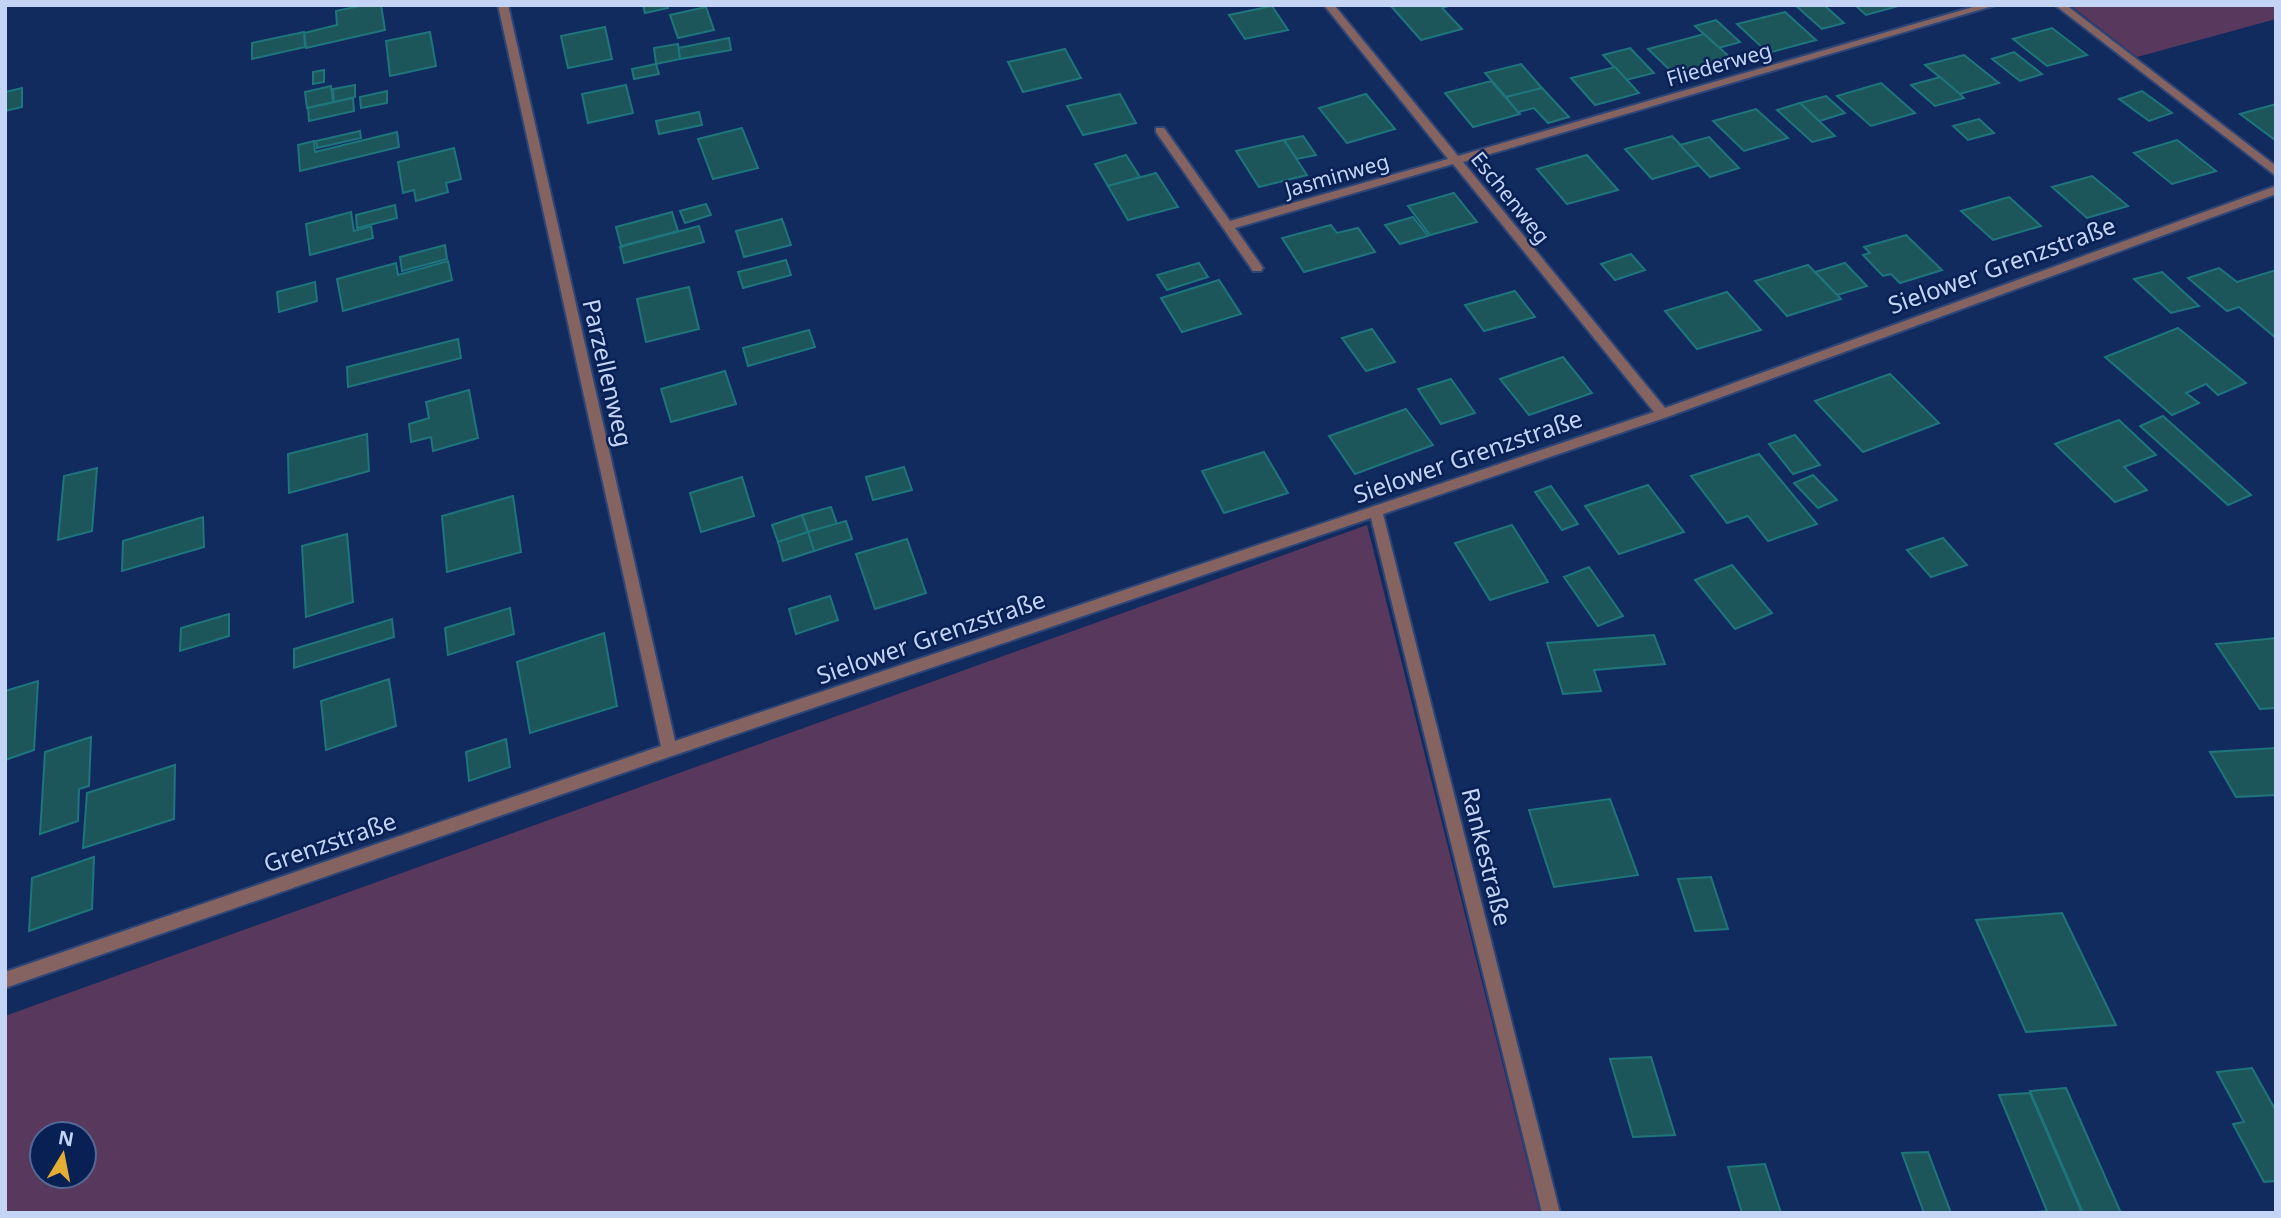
<svg xmlns="http://www.w3.org/2000/svg" width="2281" height="1218" font-family="'Noto Sans',sans-serif">
<rect width="100%" height="100%" fill="#122b5f"/>
<g fill="#59385d" fill-rule="evenodd">
<polygon points="2070,5 2276,5 2276,19 2137,57"/>
<path d="M1367,525l173,688h-1535v-197zM42,1134h42v42h-42z"/>
</g>
<g fill="#1d565a" stroke="#1f757c" stroke-width="2">
<polygon points="364,5 381,5 385,30 306,48 304,33 337,25 336,11"/>
<polygon points="643,5 667,5 668,8 645,13"/>
<polygon points="1390,5 1452,5 1442,8 1462,29 1421,40"/>
<polygon points="1795,5 1824,5 1844,23 1822,29"/>
<polygon points="1855,5 1902,5 1866,15"/>
<polygon points="1272,6 1288,30 1245,39 1229,15"/>
<polygon points="706,7 714,30 678,38 670,15"/>
<polygon points="1785,12 1816,40 1768,53 1737,24"/>
<polygon points="1716,20 1740,42 1719,48 1695,26"/>
<polygon points="605,27 612,59 568,68 561,36"/>
<polygon points="2052,28 2087,55 2047,66 2013,39"/>
<polygon points="304,32 305,47 252,59 252,43"/>
<polygon points="430,32 436,66 390,76 386,41"/>
<polygon points="1704,34 1732,59 1675,75 1648,49"/>
<polygon points="729,38 731,50 680,59 678,48"/>
<polygon points="678,44 680,59 656,64 654,48"/>
<polygon points="1630,48 1654,73 1626,80 1603,55"/>
<polygon points="1065,49 1081,78 1023,92 1008,62"/>
<polygon points="2014,52 2042,74 2020,81 1992,59"/>
<polygon points="1964,55 1999,83 1960,94 1925,65"/>
<polygon points="656,64 659,74 634,79 632,69"/>
<polygon points="1521,64 1542,88 1506,97 1485,73"/>
<polygon points="1615,67 1639,93 1595,105 1571,78"/>
<polygon points="324,70 324,82 313,84 313,72"/>
<polygon points="1940,77 1960,94 1964,98 1935,106 1911,85"/>
<polygon points="1491,81 1520,114 1473,127 1445,93"/>
<polygon points="1881,83 1915,113 1871,126 1837,96"/>
<polygon points="355,85 355,97 334,102 333,89"/>
<polygon points="626,85 633,113 588,123 582,94"/>
<polygon points="331,86 333,102 307,108 305,92"/>
<polygon points="22,88 22,107 5,111 5,92"/>
<polygon points="1542,88 1569,117 1548,123 1534,108 1518,112 1506,97"/>
<polygon points="387,91 387,103 361,108 360,97"/>
<polygon points="2142,91 2172,113 2149,121 2119,99"/>
<polygon points="1120,94 1136,123 1083,135 1067,106"/>
<polygon points="1366,94 1395,129 1347,143 1319,108"/>
<polygon points="1826,96 1845,113 1819,121 1800,103"/>
<polygon points="353,98 354,111 309,121 308,108"/>
<polygon points="1800,103 1819,121 1835,136 1812,142 1777,110"/>
<polygon points="2276,104 2275,140 2240,114"/>
<polygon points="1756,109 1788,138 1744,151 1713,121"/>
<polygon points="699,112 702,125 659,134 656,121"/>
<polygon points="1979,119 1994,133 1968,140 1953,126"/>
<polygon points="742,128 758,168 713,179 698,139"/>
<polygon points="360,131 361,138 317,148 316,141"/>
<polygon points="397,132 399,147 300,171 298,145 314,141 315,152"/>
<polygon points="1303,136 1316,155 1297,159 1284,140"/>
<polygon points="1672,136 1700,165 1652,179 1625,149"/>
<polygon points="1709,137 1739,168 1710,177 1680,145"/>
<polygon points="1284,140 1307,175 1259,187 1236,151"/>
<polygon points="2177,140 2216,171 2172,184 2134,153"/>
<polygon points="454,148 461,179 446,183 448,192 416,201 414,190 403,193 398,162"/>
<polygon points="1126,155 1140,177 1108,186 1095,164"/>
<polygon points="1587,155 1618,190 1567,204 1537,169"/>
<polygon points="1156,173 1178,207 1128,220 1108,186"/>
<polygon points="2092,176 2128,206 2087,218 2052,187"/>
<polygon points="1454,193 1477,222 1430,235 1408,206"/>
<polygon points="2009,197 2041,226 1993,240 1961,211"/>
<polygon points="706,204 711,215 685,223 680,211"/>
<polygon points="395,205 397,218 357,228 356,215"/>
<polygon points="351,212 354,231 371,226 373,238 310,255 306,224"/>
<polygon points="672,212 678,231 621,246 616,227"/>
<polygon points="1413,217 1428,236 1400,244 1385,225"/>
<polygon points="782,219 791,245 744,257 736,231"/>
<polygon points="1331,225 1337,233 1358,228 1375,252 1304,272 1282,238"/>
<polygon points="699,226 704,242 624,263 620,247"/>
<polygon points="1906,235 1942,270 1900,283 1891,274 1883,276 1863,255 1870,253 1864,247"/>
<polygon points="445,245 447,259 402,271 400,257"/>
<polygon points="1631,254 1645,270 1615,280 1601,264"/>
<polygon points="786,260 791,275 743,288 738,272"/>
<polygon points="448,261 452,280 343,311 337,279 396,263 398,275"/>
<polygon points="1199,263 1208,277 1167,290 1157,275"/>
<polygon points="1845,263 1867,286 1837,295 1815,272"/>
<polygon points="1808,265 1841,299 1787,316 1755,281"/>
<polygon points="2219,268 2237,282 2276,270 2276,338 2239,307 2227,311 2188,278"/>
<polygon points="2162,272 2199,306 2171,313 2134,279"/>
<polygon points="1219,280 1241,314 1182,332 1161,298"/>
<polygon points="315,282 317,301 279,312 277,292"/>
<polygon points="689,287 699,329 646,342 637,299"/>
<polygon points="1515,291 1535,317 1484,331 1465,305"/>
<polygon points="1727,292 1761,330 1697,349 1665,311"/>
<polygon points="2178,328 2246,383 2218,395 2206,384 2186,393 2199,403 2172,415 2105,357"/>
<polygon points="1372,329 1395,362 1366,371 1342,338"/>
<polygon points="809,330 815,347 748,366 743,348"/>
<polygon points="458,339 461,358 348,387 347,367"/>
<polygon points="1563,357 1592,393 1529,415 1500,379"/>
<polygon points="725,371 736,404 671,422 661,389"/>
<polygon points="1890,374 1939,423 1863,452 1815,401"/>
<polygon points="1451,379 1475,413 1441,424 1418,389"/>
<polygon points="469,390 478,438 433,451 431,437 411,442 409,424 429,418 426,402"/>
<polygon points="1406,409 1433,445 1355,474 1329,436"/>
<polygon points="2163,416 2251,495 2228,505 2140,426"/>
<polygon points="2119,420 2156,455 2124,467 2147,490 2115,502 2055,444"/>
<polygon points="367,434 369,471 289,493 288,454"/>
<polygon points="1795,435 1820,465 1793,474 1769,444"/>
<polygon points="1264,452 1288,493 1224,513 1202,471"/>
<polygon points="1759,454 1817,524 1768,541 1748,516 1727,523 1691,476"/>
<polygon points="904,467 912,490 873,500 866,477"/>
<polygon points="97,468 92,531 58,540 64,476"/>
<polygon points="1813,475 1837,500 1818,508 1794,483"/>
<polygon points="742,477 754,516 701,532 690,493"/>
<polygon points="1648,485 1684,532 1619,554 1585,506"/>
<polygon points="1551,486 1578,524 1562,530 1535,492"/>
<polygon points="513,496 521,552 447,572 442,516"/>
<polygon points="831,507 837,524 808,532 802,515"/>
<polygon points="802,515 808,532 778,542 772,525"/>
<polygon points="203,517 204,547 122,571 123,541"/>
<polygon points="846,521 852,539 814,551 808,532"/>
<polygon points="1512,525 1548,582 1490,600 1455,543"/>
<polygon points="808,532 814,551 783,561 778,542"/>
<polygon points="347,534 353,602 306,617 302,546"/>
<polygon points="1943,538 1967,565 1931,577 1907,550"/>
<polygon points="907,539 926,593 875,609 856,554"/>
<polygon points="1732,565 1772,613 1735,629 1695,580"/>
<polygon points="1589,567 1623,616 1598,626 1564,577"/>
<polygon points="830,596 838,620 796,634 789,609"/>
<polygon points="510,608 514,634 448,655 445,628"/>
<polygon points="229,614 229,636 180,651 181,628"/>
<polygon points="392,619 394,637 294,668 294,649"/>
<polygon points="604,633 617,706 530,733 517,662"/>
<polygon points="1654,635 1665,664 1594,670 1601,691 1563,694 1547,643"/>
<polygon points="2276,638 2276,708 2260,709 2216,644"/>
<polygon points="389,679 396,726 326,750 321,701"/>
<polygon points="38,681 34,750 5,760 5,691"/>
<polygon points="91,737 89,786 79,789 78,821 40,834 45,752"/>
<polygon points="506,739 510,767 469,781 466,752"/>
<polygon points="2276,748 2276,795 2236,797 2210,752"/>
<polygon points="175,765 174,819 83,848 87,793"/>
<polygon points="1610,799 1638,875 1554,887 1529,810"/>
<polygon points="94,857 92,909 29,931 32,878"/>
<polygon points="1711,877 1728,929 1695,931 1678,879"/>
<polygon points="2062,913 2116,1025 2026,1032 1976,920"/>
<polygon points="1651,1057 1675,1135 1633,1137 1610,1059"/>
<polygon points="2252,1068 2276,1111 2276,1181 2264,1182 2233,1124 2244,1122 2217,1072"/>
<polygon points="2066,1088 2121,1213 2083,1213 2030,1091"/>
<polygon points="2030,1093 2082,1213 2027,1213 2047,1211 1999,1095"/>
<polygon points="1928,1152 1951,1213 1924,1213 1902,1153"/>
<polygon points="1765,1164 1781,1213 1742,1213 1728,1167"/>
</g>
<g fill="none" stroke-linecap="round" stroke-linejoin="round">
<g stroke="#2e4677" stroke-width="4">
<g id="minor">
<polygon points="498,5 508,5 675,741 1654,412 1453,164 1235,228 1263,268 1261,271 1253,271 1156,132 1156,128 1164,128 1230,221 1448,159 1324,5 1334,5 1458,156 1980,5 1996,5 1463,162 1665,408 2276,186 2276,194 1667,417 1383,514 1560,1213 1542,1213 1371,518 669,757 5,988 5,972 661,746"/>
<polygon points="2055,5 2066,5 2276,166 2276,176"/>
</g>
</g>
<use href="#minor" fill="#856361" fill-rule="evenodd"/>
</g>
<g text-anchor="middle" stroke-width="5" stroke-linejoin="round" paint-order="stroke">
<g font-size="21" fill="#c3d4f5" stroke="#092054">
<text transform="translate(1719 65) rotate(-16)" y="7">Fliederweg</text>
<text transform="translate(1337 176) rotate(-16)" y="7">Jasminweg</text>
<text transform="translate(1510 198) rotate(51)" y="7">Eschenweg</text>
</g>
<g font-size="24" fill="#c3d4f5" stroke="#092054">
<text transform="translate(2002 266) rotate(-20)" y="8">Sielower Grenzstraße</text>
<text transform="translate(607 373) rotate(77)" y="8">Parzellenweg</text>
<text transform="translate(1468 457) rotate(-19)" y="8">Sielower Grenzstraße</text>
<text transform="translate(931 638) rotate(-19)" y="8">Sielower Grenzstraße</text>
<text transform="translate(330 843) rotate(-19)" y="8">Grenzstraße</text>
<text transform="translate(1486 857) rotate(76)" y="8">Rankestraße</text>
</g>
</g>
<rect width="2281" height="1218" fill="none" stroke="#c3d4f5" stroke-width="14"/>
<g transform="translate(63 1155) rotate(10)"><circle r="33" fill="#092054" stroke="#536894" stroke-width="2"/>
<path d="M0-5L12 26L0 18L-12 26Z" fill="#e4ae35"/>
<text y="-10" font-size="19" font-weight="bold" text-anchor="middle" fill="#c3d4f5">N</text>
</g>
</svg>
